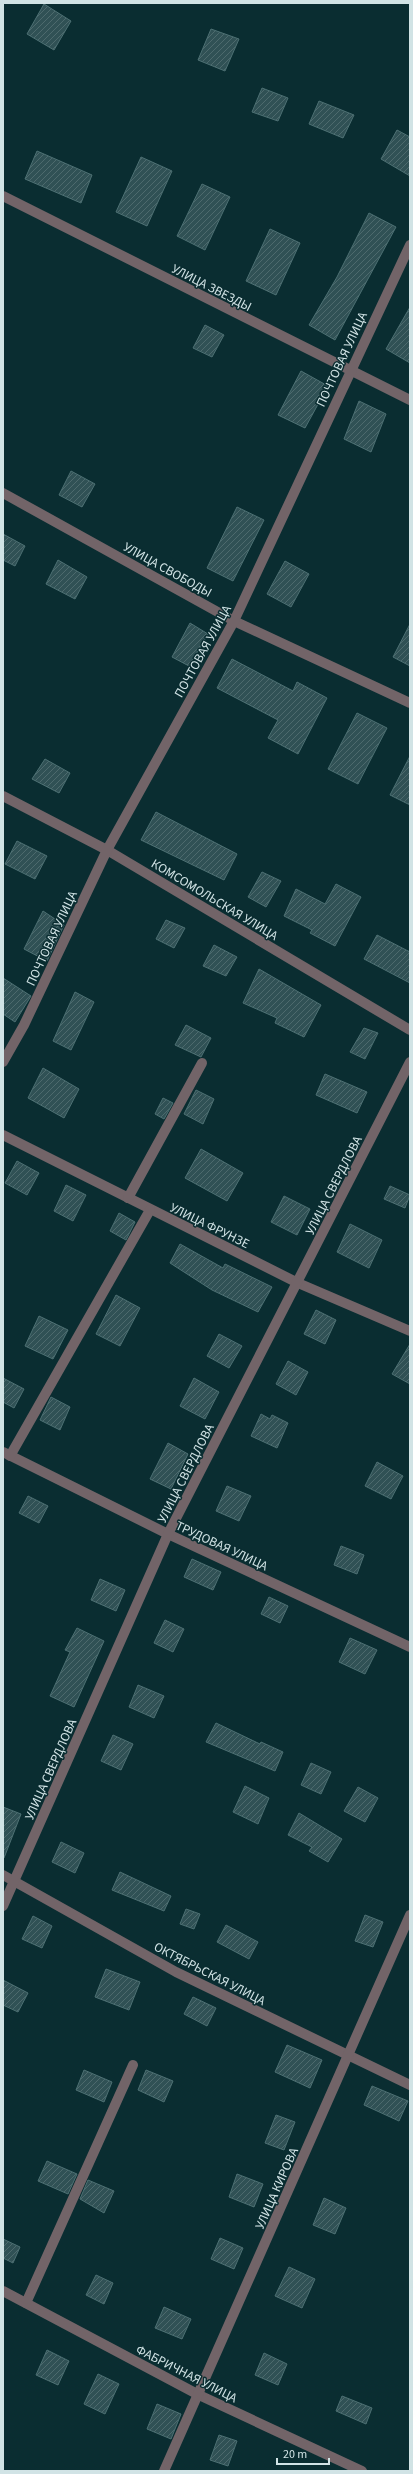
<svg xmlns="http://www.w3.org/2000/svg" width="413" height="2474" font-family="'Source Sans 3',sans-serif">
<defs>
<pattern id="building-hatch" width="6" height="6" patternUnits="userSpaceOnUse"><rect width="6" height="6" fill="#305155"/><path d="M-1 1l2-2M0 6l6-6M5 7l2-2" fill="none" stroke="#4d6a6d"/></pattern>
</defs>
<rect width="100%" height="100%" fill="#0a2d31"/>
<g fill="url(#building-hatch)" stroke="#4d7073">
<polygon points="44,4 71,21 54,50 27,34"/>
<polygon points="211,29 239,39 225,71 198,60"/>
<polygon points="262,88 288,98 278,121 252,112"/>
<polygon points="319,101 354,115 343,138 309,124"/>
<polygon points="397,130 410,137 410,176 381,159"/>
<polygon points="37,151 92,175 81,203 25,179"/>
<polygon points="141,157 172,171 147,226 116,212"/>
<polygon points="202,184 230,197 205,250 177,236"/>
<polygon points="369,213 396,227 335,340 309,325 337,277"/>
<polygon points="270,229 300,243 276,295 246,281"/>
<polygon points="410,307 410,363 386,349"/>
<polygon points="205,325 224,335 212,357 193,348"/>
<polygon points="301,371 328,386 305,428 278,415"/>
<polygon points="359,401 386,414 371,452 344,439"/>
<polygon points="71,471 95,484 82,507 59,495"/>
<polygon points="237,507 264,520 233,581 207,568"/>
<polygon points="3,534 25,546 15,566 3,560"/>
<polygon points="58,560 87,577 75,599 46,584"/>
<polygon points="285,561 309,574 291,607 267,594"/>
<polygon points="190,623 208,634 189,666 172,657"/>
<polygon points="410,624 410,666 393,657"/>
<polygon points="232,659 293,691 297,682 327,698 298,754 268,738 278,720 217,688"/>
<polygon points="357,713 387,728 358,784 328,769"/>
<polygon points="410,756 410,805 390,795"/>
<polygon points="45,759 70,773 59,793 32,779"/>
<polygon points="156,812 237,854 224,880 141,840"/>
<polygon points="17,841 47,856 35,879 5,864"/>
<polygon points="262,872 281,881 266,907 248,897"/>
<polygon points="336,884 361,897 335,946 310,933 312,930 284,916 296,889 325,904"/>
<polygon points="43,911 64,925 47,961 24,949"/>
<polygon points="166,920 185,928 174,948 156,939"/>
<polygon points="377,935 410,952 410,983 364,959"/>
<polygon points="214,945 237,957 226,976 203,966"/>
<polygon points="259,969 321,1005 304,1037 275,1023 277,1018 243,1003"/>
<polygon points="3,978 31,996 15,1022 3,1014"/>
<polygon points="75,992 94,1002 71,1050 53,1041"/>
<polygon points="186,1025 211,1038 201,1057 175,1045"/>
<polygon points="364,1028 378,1033 365,1059 350,1052"/>
<polygon points="43,1068 79,1089 64,1118 28,1098"/>
<polygon points="325,1074 367,1092 357,1113 316,1095"/>
<polygon points="196,1090 214,1099 203,1124 184,1114"/>
<polygon points="163,1098 173,1103 164,1119 155,1114"/>
<polygon points="201,1149 243,1173 227,1201 185,1178"/>
<polygon points="17,1161 39,1173 27,1195 5,1183"/>
<polygon points="66,1185 86,1195 73,1221 54,1211"/>
<polygon points="390,1186 410,1195 405,1208 384,1199"/>
<polygon points="284,1196 310,1209 297,1235 271,1222"/>
<polygon points="119,1213 135,1222 126,1240 110,1231"/>
<polygon points="350,1224 382,1240 369,1268 337,1252"/>
<polygon points="180,1244 223,1268 225,1264 272,1287 258,1312 212,1290 170,1263"/>
<polygon points="116,1295 140,1308 120,1346 96,1334"/>
<polygon points="316,1310 336,1320 325,1344 304,1334"/>
<polygon points="39,1316 68,1330 53,1359 25,1346"/>
<polygon points="219,1334 242,1346 229,1368 207,1356"/>
<polygon points="410,1344 410,1384 392,1374"/>
<polygon points="288,1361 308,1372 296,1395 276,1384"/>
<polygon points="3,1378 24,1389 14,1408 3,1402"/>
<polygon points="194,1378 219,1392 205,1419 180,1406"/>
<polygon points="51,1397 70,1407 60,1430 40,1420"/>
<polygon points="261,1414 270,1419 272,1415 288,1423 277,1448 251,1436"/>
<polygon points="168,1443 188,1454 171,1489 150,1479"/>
<polygon points="377,1462 403,1476 391,1499 365,1486"/>
<polygon points="227,1486 251,1496 239,1521 216,1511"/>
<polygon points="28,1496 48,1506 39,1523 19,1513"/>
<polygon points="341,1546 364,1555 357,1574 334,1565"/>
<polygon points="192,1559 221,1572 213,1590 184,1577"/>
<polygon points="100,1579 125,1590 116,1611 91,1600"/>
<polygon points="269,1597 288,1606 280,1623 261,1614"/>
<polygon points="165,1620 184,1629 173,1652 154,1643"/>
<polygon points="77,1628 104,1641 74,1707 50,1696 70,1652 65,1650"/>
<polygon points="350,1638 377,1650 365,1674 339,1662"/>
<polygon points="138,1685 164,1696 154,1718 129,1707"/>
<polygon points="216,1723 260,1744 261,1742 283,1752 275,1771 206,1742"/>
<polygon points="113,1735 133,1744 121,1770 101,1761"/>
<polygon points="311,1763 331,1772 321,1794 301,1785"/>
<polygon points="245,1786 269,1798 258,1824 233,1812"/>
<polygon points="358,1787 378,1798 365,1822 344,1811"/>
<polygon points="3,1807 21,1814 4,1858 3,1857"/>
<polygon points="299,1813 342,1839 328,1862 309,1851 312,1847 288,1835"/>
<polygon points="61,1842 84,1853 75,1873 52,1862"/>
<polygon points="120,1872 171,1896 164,1911 112,1890"/>
<polygon points="186,1909 200,1914 194,1929 180,1924"/>
<polygon points="365,1915 383,1922 373,1947 355,1941"/>
<polygon points="33,1916 52,1926 42,1948 22,1939"/>
<polygon points="226,1925 258,1942 249,1959 217,1942"/>
<polygon points="106,1969 140,1982 129,2010 95,1997"/>
<polygon points="3,1980 28,1993 18,2012 3,2005"/>
<polygon points="193,1997 216,2008 207,2026 184,2014"/>
<polygon points="287,2045 322,2060 310,2088 275,2072"/>
<polygon points="84,2070 112,2082 104,2102 76,2090"/>
<polygon points="146,2070 173,2081 164,2102 138,2090"/>
<polygon points="372,2086 408,2101 399,2121 364,2105"/>
<polygon points="276,2115 295,2122 284,2150 265,2143"/>
<polygon points="47,2161 77,2174 68,2194 38,2181"/>
<polygon points="237,2174 263,2184 254,2207 229,2197"/>
<polygon points="88,2180 114,2191 104,2213 80,2199"/>
<polygon points="324,2198 346,2208 335,2234 313,2225"/>
<polygon points="220,2238 243,2248 234,2269 211,2259"/>
<polygon points="3,2239 20,2247 13,2263 3,2258"/>
<polygon points="289,2267 315,2279 302,2308 275,2296"/>
<polygon points="96,2275 113,2283 104,2304 86,2295"/>
<polygon points="164,2307 191,2319 182,2339 155,2328"/>
<polygon points="47,2350 69,2361 58,2385 36,2375"/>
<polygon points="264,2353 287,2364 278,2385 255,2375"/>
<polygon points="98,2374 119,2384 105,2414 84,2404"/>
<polygon points="342,2396 372,2408 366,2424 336,2411"/>
<polygon points="157,2404 181,2414 171,2439 147,2429"/>
<polygon points="219,2435 237,2441 228,2466 210,2460"/>
</g>
<g fill="none" stroke-linecap="round" stroke-linejoin="round">
<g stroke="#726468" stroke-width="10">
<polyline points="3,196 410,400"/>
<polyline points="3,493 234,621 410,703"/>
<polyline points="3,796 107,850 410,1030"/>
<polyline points="3,1062 24,1025 107,850 234,621 410,245"/>
<polyline points="3,1135 298,1283 410,1331"/>
<polyline points="128,1198 202,1063"/>
<polyline points="3,1452 168,1534 410,1647"/>
<polyline points="10,1456 150,1210"/>
<polyline points="3,1875 176,1972 410,2085"/>
<polyline points="3,1906 168,1534 410,1062"/>
<polyline points="3,2291 199,2395 362,2471"/>
<polyline points="26,2303 133,2065"/>
<polyline points="164,2471 410,1915"/>
</g>
</g>
<g text-anchor="middle" stroke-width="3" stroke-linejoin="round" paint-order="stroke">
<g font-size="13" fill="#d1e3e5" stroke="#0a2d31">
<text transform="translate(212 287) rotate(27)" y="5">УЛИЦА ЗВЕЗДЫ</text>
<text transform="translate(341 359) rotate(-65)" y="5">ПОЧТОВАЯ УЛИЦА</text>
<text transform="translate(168 569) rotate(29)" y="5">УЛИЦА СВОБОДЫ</text>
<text transform="translate(202 651) rotate(-61)" y="5">ПОЧТОВАЯ УЛИЦА</text>
<text transform="translate(215 899) rotate(31)" y="5">КОМСОМОЛЬСКАЯ УЛИЦА</text>
<text transform="translate(51 938) rotate(-65)" y="5">ПОЧТОВАЯ УЛИЦА</text>
<text transform="translate(333 1185) rotate(-63)" y="5">УЛИЦА СВЕРДЛОВА</text>
<text transform="translate(210 1225) rotate(26)" y="5">УЛИЦА ФРУНЗЕ</text>
<text transform="translate(185 1473) rotate(-63)" y="5">УЛИЦА СВЕРДЛОВА</text>
<text transform="translate(222 1545) rotate(25)" y="5">ТРУДОВАЯ УЛИЦА</text>
<text transform="translate(50 1769) rotate(-66)" y="5">УЛИЦА СВЕРДЛОВА</text>
<text transform="translate(210 1973) rotate(27)" y="5">ОКТЯБРЬСКАЯ УЛИЦА</text>
<text transform="translate(276 2188) rotate(-66)" y="5">УЛИЦА КИРОВА</text>
<text transform="translate(187 2373) rotate(27)" y="5">ФАБРИЧНАЯ УЛИЦА</text>
</g>
</g>
<rect width="413" height="2474" fill="none" stroke="#d1e3e5" stroke-width="8"/>
<path d="M277 2458v6h52v-6" fill="none" stroke="#d1e3e5" stroke-width="2"/>
<text x="283" y="2458" font-size="12" fill="#d1e3e5" stroke="#0a2d31" stroke-width="3" paint-order="stroke">20 m</text>
</svg>
